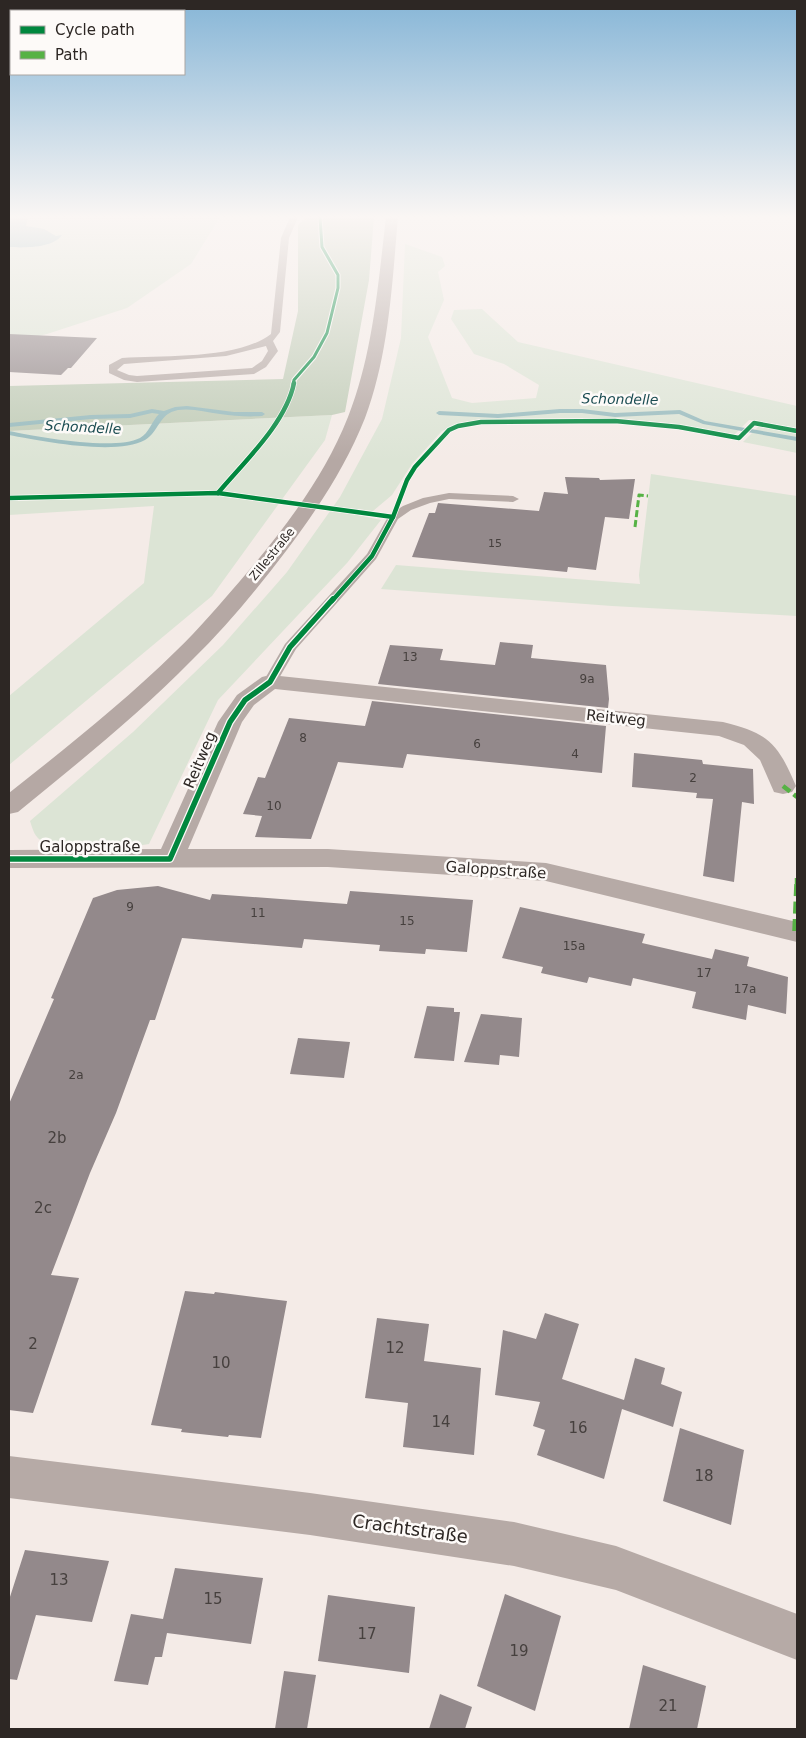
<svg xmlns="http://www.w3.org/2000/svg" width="806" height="1738" font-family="'DejaVu Sans',sans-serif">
<rect width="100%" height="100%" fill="#f4ebe7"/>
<g fill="#dce4d5">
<polygon points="9,217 220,217 191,264 127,308 47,334 9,343"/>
<path d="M405,244l37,13 3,9 -7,6 6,28 -16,37 24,61 20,5 64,-5 3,-13 -35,-21 -30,-10 -23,-35 3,-9 28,-1 36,33 279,64v22l-48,-8 -15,15 -66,-12 -53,-5 -147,3 -26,10 -30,33 -20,31 -19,16 -16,-2 -4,5 28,6 -34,43 -129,137 -69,144c-29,5 -86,15 -110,-5 -5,-4 -7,-12 -9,-18l103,-89 90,-87 64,-73 53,-75 42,-78 19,-81z"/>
<polygon points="332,415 325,440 212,596 9,765 9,696 144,583 154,506 9,515 9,431"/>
<polygon points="759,426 797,433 797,453 743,442"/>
<polygon points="651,474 797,496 797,616 612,606 381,589 396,565 640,584 639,575"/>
</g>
<polygon fill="#c0ccb7" points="307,217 374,217 369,280 345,412 332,415 9,431 9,386 283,379 298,311 298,225"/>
<path fill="#96babd" d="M9,217h19l-2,9 18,3 12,7 6,-1c-9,13 -38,13 -53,12z"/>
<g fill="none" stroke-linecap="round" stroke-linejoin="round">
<g fill="#96babd" fill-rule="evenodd">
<path d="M187,406l47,6h28l3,2 -3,2c-14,1 -28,0 -42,-2 -14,-2 -28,-6 -42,-4 -20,4 -18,21 -33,30 -28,16 -105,1 -136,-5v-4c29,6 105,20 131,7 9,-5 12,-17 19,-24l-7,-1 -22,5 -39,1 -82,8v-4l82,-8 39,-1 22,-5 12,2 11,-4z"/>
<polygon points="560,409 582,409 615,413 680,410 705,421 797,437 797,441 703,424 679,414 615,417 582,413 560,413 498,418 439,415 436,413 439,411 498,414"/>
</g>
</g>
<g fill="#93898b">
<polygon points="9,334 97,338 71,368 68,368 61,375 9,372"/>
<polygon points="565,477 599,478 600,480 635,479 629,519 605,517 596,570 568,567 567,572 412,557 429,513 435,513 438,503 539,511 544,492 568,494"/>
<polygon points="500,642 533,645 531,658 606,665 609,699 608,708 378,684 390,645 443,649 440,660 495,665"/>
<polygon points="372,701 606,726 602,773 407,754 403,768 338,762 311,839 255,837 262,816 243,814 258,777 265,778 289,718 365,726"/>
<polygon points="634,753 702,760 703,764 753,769 754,804 742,802 734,882 703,876 713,799 696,798 697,793 632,787"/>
<polygon points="158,886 210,900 212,894 347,904 350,891 473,900 467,952 426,949 425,954 379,951 380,945 304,939 302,948 182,938 155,1020 150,1020 116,1113 90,1173 51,1275 79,1278 33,1413 9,1410 9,1104 54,999 51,998 93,898 117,890"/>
<polygon points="520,907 645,934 642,943 712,959 715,949 749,957 747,966 788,977 786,1014 748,1005 746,1020 692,1008 696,992 633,978 631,986 589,977 587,983 541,973 543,967 502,958"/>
<polygon points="427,1006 454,1008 454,1012 460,1012 454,1061 414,1058"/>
<polygon points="481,1014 522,1018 519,1057 500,1055 499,1065 464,1062"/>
<polygon points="298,1038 350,1042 344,1078 290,1074"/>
<polygon points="185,1291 214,1294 215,1292 287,1301 261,1438 229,1435 228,1437 181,1432 182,1429 151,1425"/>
<polygon points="545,1313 579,1324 562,1379 624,1400 635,1358 665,1368 661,1384 682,1392 673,1427 622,1409 604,1479 537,1455 545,1430 533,1426 540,1402 495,1395 503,1330 536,1339"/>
<polygon points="377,1318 429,1324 424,1361 481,1368 474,1455 403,1447 408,1403 365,1398"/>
<polygon points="680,1428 744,1450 731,1525 663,1501"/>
<polygon points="25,1550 109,1561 92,1622 36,1615 17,1680 9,1679 9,1600"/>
<polygon points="175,1568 263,1578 251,1644 167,1633 162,1657 155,1657 148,1685 114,1681 131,1614 163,1619"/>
<polygon points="505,1594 561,1616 535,1711 477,1686"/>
<polygon points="328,1595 415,1607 409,1673 318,1661"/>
<polygon points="643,1665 706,1686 697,1729 629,1729"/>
<polygon points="284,1671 316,1675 307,1729 275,1729"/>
<polygon points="440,1694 472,1707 465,1729 429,1729"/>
</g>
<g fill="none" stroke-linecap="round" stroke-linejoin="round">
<g fill="#b6aaa6" fill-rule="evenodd">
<path d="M290,217h8l-9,21 -9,94 -7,9 5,10 -12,16 -12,7 -117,8 -13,-2 -15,-7v-8l13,-7c42,-3 115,2 149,-24l10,-96zM266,346l2,5 -6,10 -10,7 -115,8 -8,-1 -12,-5 7,-6 102,-8z"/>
<polygon points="449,493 513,496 519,499 513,502 449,499 430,503 411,510 398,519 376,559 296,649 275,685 265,685 263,682 285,644 367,554 389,515 403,506 423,498"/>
</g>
<g fill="#b6aaa6" fill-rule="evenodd">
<path d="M270,675l453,47c46,11 55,22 73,64l-4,6 -9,2 -9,-2 -14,-32 -16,-15 -25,-9 -444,-47 -21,16 -12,17 -54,127h140l218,14 251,59v20l-251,-61 -218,-14 -319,1v-18l152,-1 57,-127 19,-27 25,-18z"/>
<polygon points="9,1456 310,1493 514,1522 616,1546 797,1614 797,1660 616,1590 514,1566 310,1535 9,1498"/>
</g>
<path fill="#b5a8a4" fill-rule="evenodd" d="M386,217h12c-6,68 -9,137 -33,201 -19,48 -48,92 -79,133 -29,38 -60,76 -94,109 -54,55 -114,103 -174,152l-9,2v-21c57,-45 115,-91 167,-142 23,-22 43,-46 64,-70 42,-49 84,-103 108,-164 25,-63 30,-132 38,-200z"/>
<polyline stroke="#56b245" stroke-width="3" stroke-dasharray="7 3" stroke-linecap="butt" points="635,527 639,495 648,496"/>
<g stroke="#56b245" stroke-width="4.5" stroke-dasharray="9 4.5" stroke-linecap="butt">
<polyline points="783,786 797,797"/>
<polyline points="797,884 797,878"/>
</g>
<polyline stroke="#56b245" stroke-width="5.5" stroke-dasharray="12 5.5" stroke-linecap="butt" points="795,931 797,883"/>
<g stroke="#fdfaf8" stroke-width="5">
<polyline id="cycleway-far2" points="293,384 294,380 314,357 327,333 338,288 338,275 322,247 320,217"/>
</g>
<g stroke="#fdfaf8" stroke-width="6">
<g id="cycleway-far1">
<path d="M218,493c26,-31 68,-70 76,-110"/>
<polyline points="9,498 218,493 393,517"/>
<polyline points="332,601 372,556 393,517 407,480 415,467 449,430 458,426 481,422 615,421 679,427 739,438 754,423 797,431"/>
</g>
</g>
<g stroke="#fdfaf8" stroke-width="8">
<polyline id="cycleway" points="9,859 170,859 230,722 245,700 270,682 290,647 333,599"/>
</g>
<use href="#cycleway-far2" stroke="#00873e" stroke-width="3"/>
<use href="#cycleway-far1" stroke="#00873e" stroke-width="4.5"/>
<use href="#cycleway" stroke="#00873e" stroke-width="5.5"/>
</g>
<linearGradient id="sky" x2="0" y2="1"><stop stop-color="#87b6d7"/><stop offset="0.47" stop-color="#faf6f4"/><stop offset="1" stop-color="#faf6f4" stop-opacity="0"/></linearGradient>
<rect width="806" height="461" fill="url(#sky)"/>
<g text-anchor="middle" stroke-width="5" stroke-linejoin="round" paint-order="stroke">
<g font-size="11" fill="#46403e">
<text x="495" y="547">15</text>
</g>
<g font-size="12" fill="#2d2724" stroke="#fdfaf8">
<text transform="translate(272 554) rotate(-51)" y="4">Zillestraße</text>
</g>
<g font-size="12" fill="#46403e">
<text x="410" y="661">13</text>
<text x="587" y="683">9a</text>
<text x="303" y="742">8</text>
<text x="477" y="748">6</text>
<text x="575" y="758">4</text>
<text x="693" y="782">2</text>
<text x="274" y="810">10</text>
<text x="130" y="911">9</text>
<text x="258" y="917">11</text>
<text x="407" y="925">15</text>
<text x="574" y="950">15a</text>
<text x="704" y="977">17</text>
<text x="745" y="993">17a</text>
<text x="76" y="1079">2a</text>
</g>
<g font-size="14" font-style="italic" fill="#1b4c52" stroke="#fdfaf8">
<text transform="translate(620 399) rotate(1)" y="5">Schondelle</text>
<text transform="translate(83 427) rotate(3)" y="5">Schondelle</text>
</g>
<g font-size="15" fill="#2d2724" stroke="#fdfaf8">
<text transform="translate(616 718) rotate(6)" y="5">Reitweg</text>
<text transform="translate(200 760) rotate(-67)" y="5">Reitweg</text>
<text x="90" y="852">Galoppstraße</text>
<text transform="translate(496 870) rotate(4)" y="5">Galoppstraße</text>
</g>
<g font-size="15" fill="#46403e">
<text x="57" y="1143">2b</text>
<text x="43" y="1213">2c</text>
<text x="33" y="1349">2</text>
<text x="395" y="1353">12</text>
<text x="221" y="1368">10</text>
<text x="441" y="1427">14</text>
<text x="578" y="1433">16</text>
<text x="704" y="1481">18</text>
<text x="59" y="1585">13</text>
<text x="213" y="1604">15</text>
<text x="367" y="1639">17</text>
<text x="519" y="1656">19</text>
<text x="668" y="1711">21</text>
</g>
<g font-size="18" fill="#2d2724" stroke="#fdfaf8">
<text transform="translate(410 1529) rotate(8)" y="6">Crachtstraße</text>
</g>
</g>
<rect width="806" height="1738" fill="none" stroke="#2d2724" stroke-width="20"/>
<rect x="10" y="10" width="175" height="65" fill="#fdfaf8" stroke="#aaa6a3"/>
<rect x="20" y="26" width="25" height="8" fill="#00873e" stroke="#aaa6a3"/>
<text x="55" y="35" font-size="15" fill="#2d2724">Cycle path</text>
<rect x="20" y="51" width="25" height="8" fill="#56b245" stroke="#aaa6a3"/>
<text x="55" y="60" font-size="15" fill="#2d2724">Path</text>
</svg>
